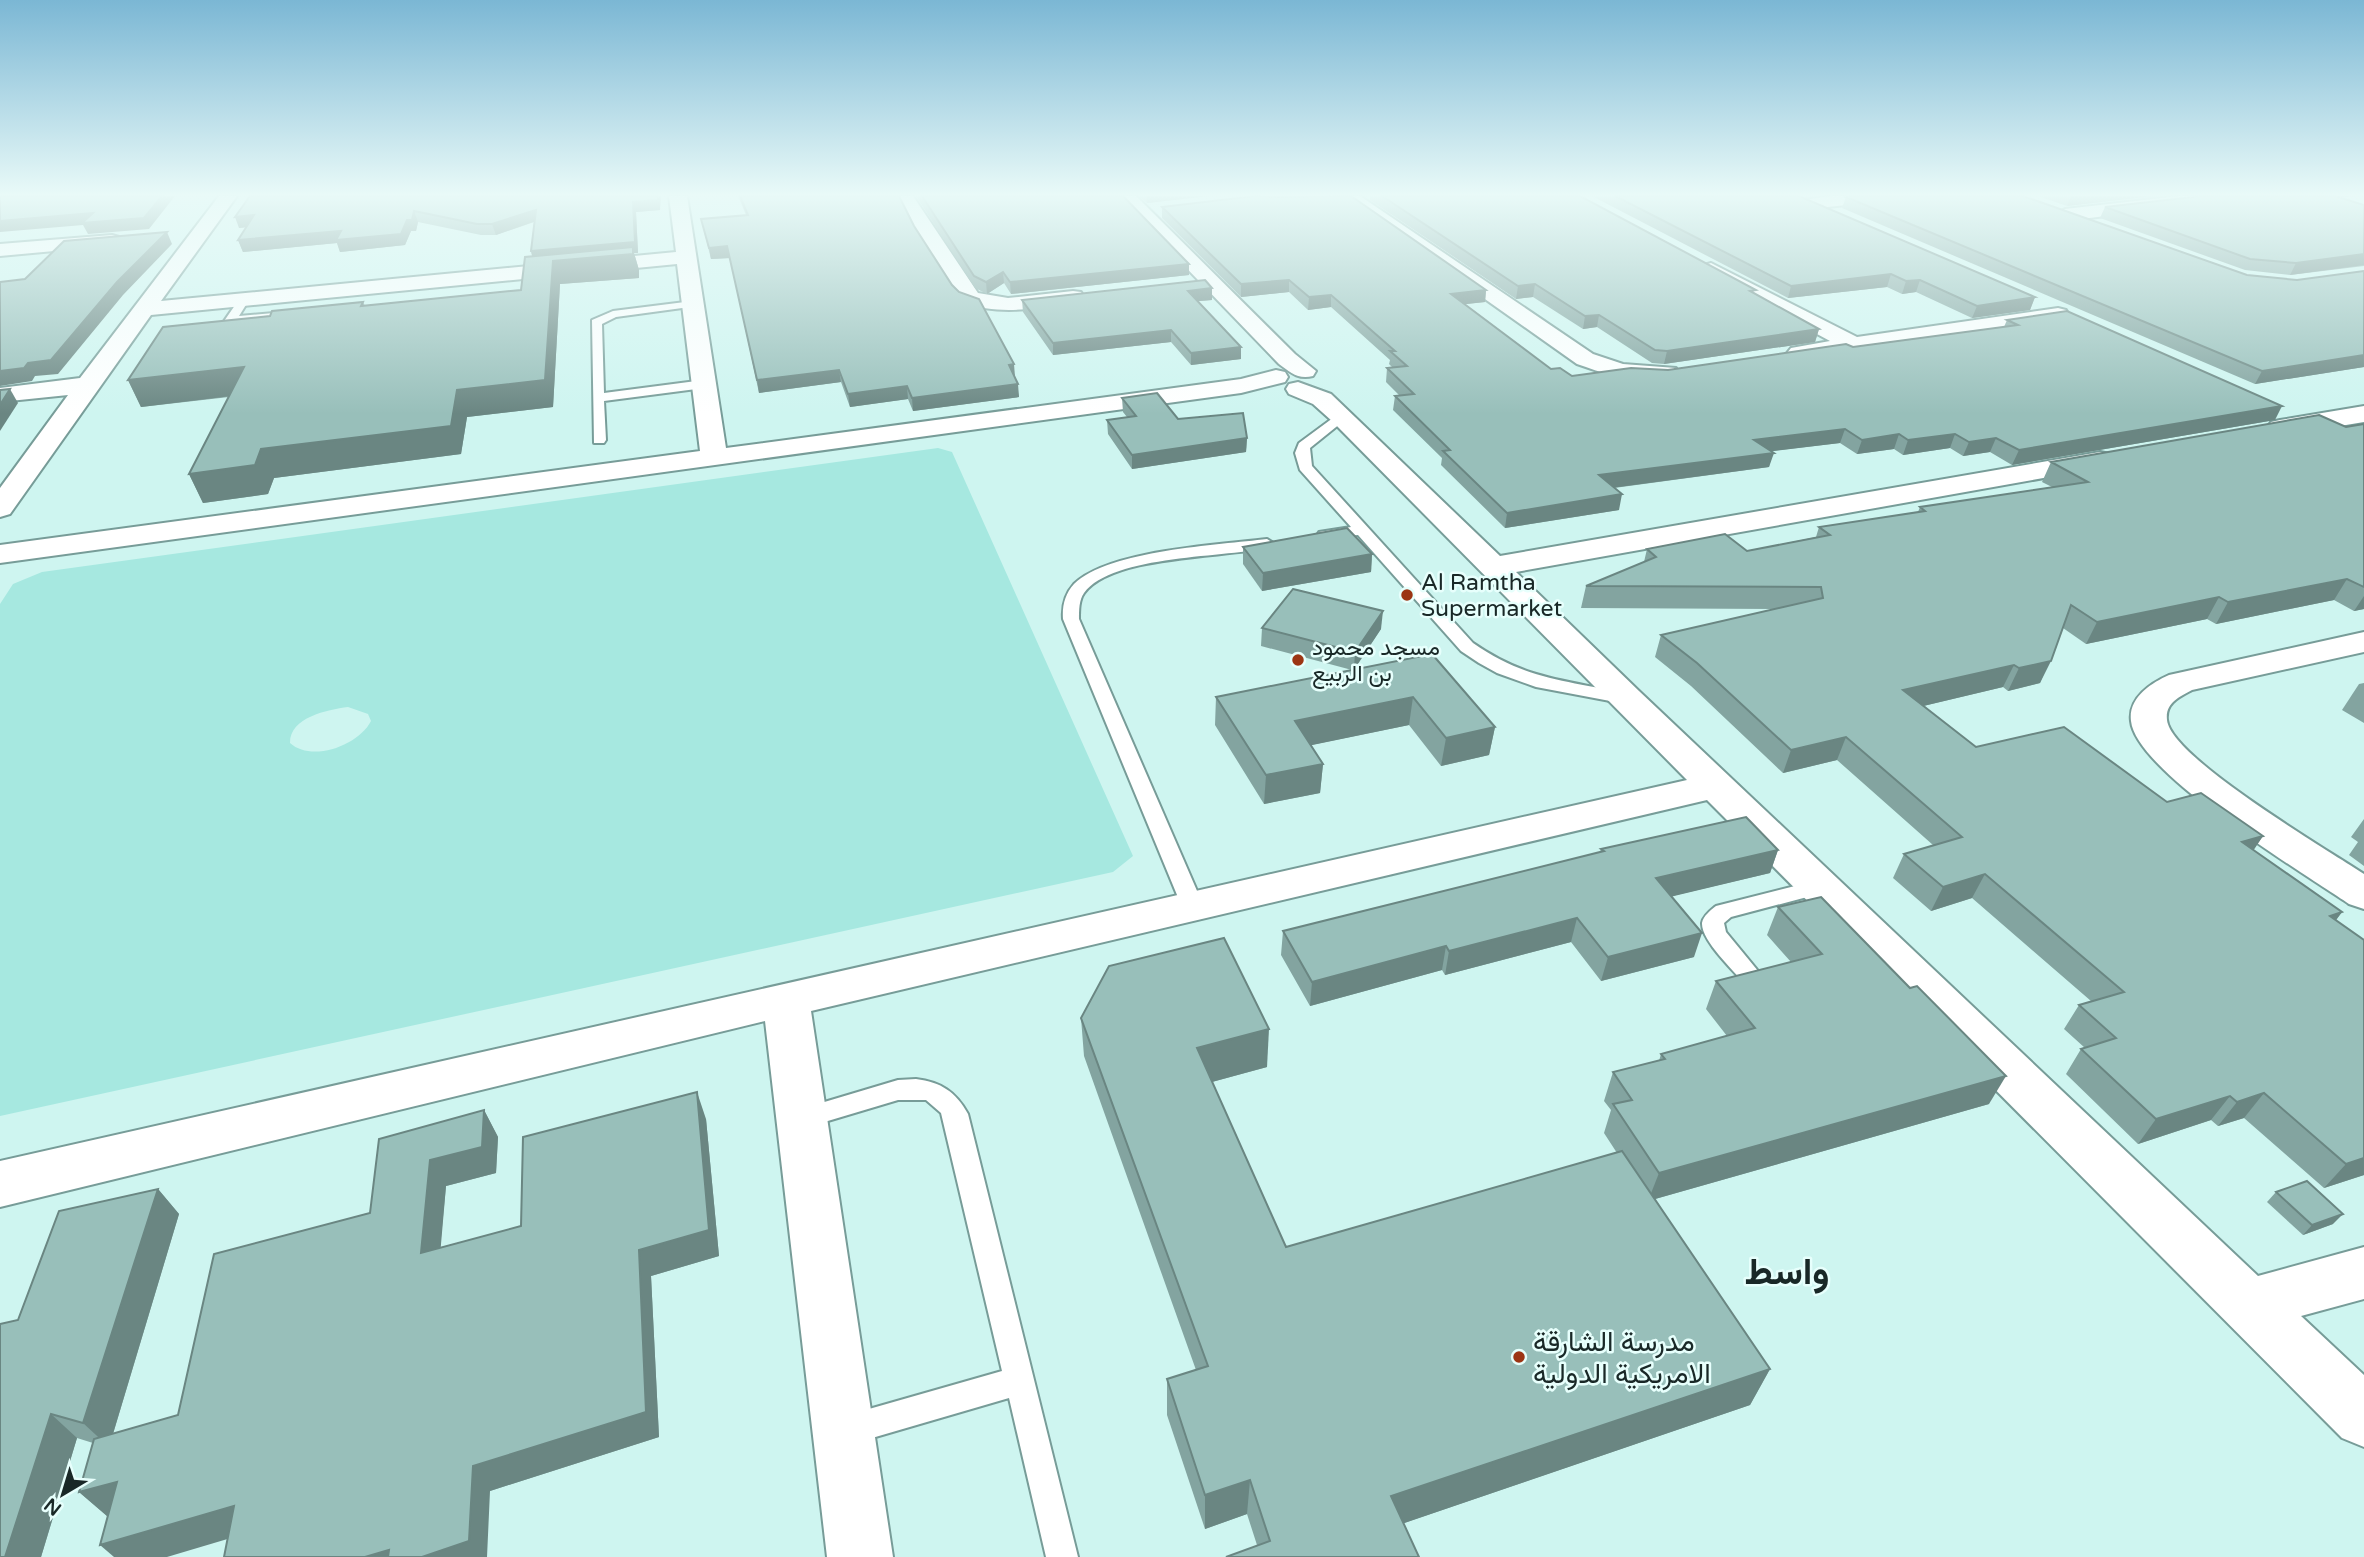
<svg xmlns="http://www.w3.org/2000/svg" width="2364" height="1557" font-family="'Varela Round',Vazirmatn,sans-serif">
<rect width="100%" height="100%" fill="#cef5f0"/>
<path fill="#a6e8e0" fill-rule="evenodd" d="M938,448l14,4 181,404 -20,16 -1113,244v-512l13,-20 29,-12zM348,707l20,7 3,7c-12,24 -59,42 -81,22 0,-26 37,-33 58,-36z"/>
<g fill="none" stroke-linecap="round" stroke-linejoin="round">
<g stroke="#779c98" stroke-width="4">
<g id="lane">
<polygon points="244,297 249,300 239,316 296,311 302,314 296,317 234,323 233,327 249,332 243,335 225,332 220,327 240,298"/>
<polygon points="693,301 698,304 697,306 616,317 602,324 604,393 704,380 710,384 704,388 604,401 606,440 604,443 594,443 592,320 613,311"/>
<path d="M1341,412l5,1v6l-36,29 2,18 161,177c56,39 97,37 159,52l3,4 -3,4 -6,1 -90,-17 -39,-14 -18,-10 -18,-12 -103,-116 -39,3 -2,-3 2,-3 32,-5 -51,-57 -5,-17 4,-10z"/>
<path d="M1267,539l8,5 -3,3c-44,11 -159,7 -188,46 -5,7 -5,17 -5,26l125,288 -3,5 -8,3 -8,-3 -3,-5 -119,-288c-1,-13 2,-25 11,-35 35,-34 145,-39 193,-45z"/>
<path d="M1819,880l7,2 4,5 -4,5 -95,25 -7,6 2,9 37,45 -3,6 -8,2 -8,-2c-11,-13 -43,-43 -42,-60 1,-7 9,-13 14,-17z"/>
<path d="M916,1079c25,3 40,13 52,35l110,443h-32l-37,-159 -161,47 -11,-4 -4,-11 4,-11 11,-4 154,-44 -61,-258 -15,-13h-28l-97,29 -9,-3 -4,-7 4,-7 9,-3 97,-29z"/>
</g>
</g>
<g stroke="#779c98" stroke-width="4">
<g id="street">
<polygon points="219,196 237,196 161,301 676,252 669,196 687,196 726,448 1241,379 1276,370 1285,372 1288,377 1285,382 1241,393 0,563 0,545 700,451 677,264 151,315 10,514 0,517 0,488 68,395 0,402 0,388 80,378"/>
<path d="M895,196h18l65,97 30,5 65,-7 8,1 3,5 -3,5 -8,1c-39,6 -73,12 -111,0z"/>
<path d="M1117,196h19l159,158 21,17 -3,5c-15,4 -23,-4 -34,-12z"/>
<path d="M1339,196h21l233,158 30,10 53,4 3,5 -3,5c-34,8 -68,-3 -99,-14z"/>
<polygon points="1831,196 1892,196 1883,201 1809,209 1800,204 1803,200"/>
<polygon points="2179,196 2236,196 2227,201 2065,221 2056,215 2065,209"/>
<polygon points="112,235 119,237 122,241 119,245 0,256 0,244"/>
<polygon points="1711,263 1857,337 2058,308 2066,310 2069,315 2066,320 2058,322 1799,360 1791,358 1787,353 1791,348 1830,341 1704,273 1701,269 1704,265"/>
<polygon points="1298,382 1331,394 1500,556 2100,452 2110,454 2114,460 2110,466 2100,468 1516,572 1639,691 2258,1276 2364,1247 2364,1299 2301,1316 2364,1375 2364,1447 2342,1438 1707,800 811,1011 893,1557 827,1557 765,1021 0,1207 0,1161 1687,780 1332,421 1313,404 1289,394 1286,389 1289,384"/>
<polygon points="2364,406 2364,422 2280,436 2271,434 2267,428 2271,422 2280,420"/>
<path d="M2364,632v20l-172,38c-13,7 -27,13 -25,30 4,38 161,130 197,154v35l-15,-5c-44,-30 -213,-132 -218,-183 -3,-23 20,-38 38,-46z"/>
</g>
</g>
<use href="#lane" fill="#fff" fill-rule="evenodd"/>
<use href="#street" fill="#fff" fill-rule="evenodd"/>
</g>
<g fill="#83a4a0">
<polygon points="250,196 660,210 636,212 638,253 634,253 639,270 639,278 560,284 553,407 467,417 461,454 274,478 268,494 203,503 189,474 229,397 141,407 128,380 270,316 363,302 365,306 521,290 532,256 531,251 534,222 496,235 481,235 418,222 416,231 411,231 405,245 340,252 337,243 243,252 238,240 246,227 239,228"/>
<polygon points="738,196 899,196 914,226 952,285 1015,377 1019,397 913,411 908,399 850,407 841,382 759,393 730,258 711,259 701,219 746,215"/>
<polygon points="916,196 1123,196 1189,275 1011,294 1004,283 987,294 975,288"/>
<polygon points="1139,196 1209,196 1147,203"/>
<polygon points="1370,196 1580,196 1819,329 1815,342 1664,364 1652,363 1597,327 1583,329 1533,297 1516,299 1370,200"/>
<polygon points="1592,196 1799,196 2035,297 2030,310 1972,318 1916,292 1902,294 1887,287 1788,298"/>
<polygon points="2038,196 2154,196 2067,206"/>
<polygon points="1846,197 2247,275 2297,280 2364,271 2364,367 2255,384 1842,208"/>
<polygon points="2341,198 2364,205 2364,266 2290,275 2245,270 2100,218 2105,207"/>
<polygon points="1162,207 1486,290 1485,302 1465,304 1551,369 1572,376 1668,370 1853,347 2004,327 2007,320 2275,420 2012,465 1990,452 1963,456 1950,448 1903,455 1894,449 1857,454 1840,443 1772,451 1769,467 1614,488 1619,510 1505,528 1441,465 1442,458 1393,410 1395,396 1400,396 1386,382 1387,368 1393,368 1389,364 1390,360 1331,307 1308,310 1289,292 1241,297 1162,218"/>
<polygon points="1212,288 1212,300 1198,301 1241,347 1241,359 1191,365 1171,342 1053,355 1023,312 1022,300"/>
<polygon points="1122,398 1178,419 1247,438 1246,452 1132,469 1108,434 1107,420 1127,417 1123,412"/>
<polygon points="2364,424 2364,609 2354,611 2334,600 2216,624 2207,619 2086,644 2063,628 2040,683 2008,691 2003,687 1923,706 1976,747 2167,802 2263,836 2253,850 2342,912 2336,920 2364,1175 2324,1188 2244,1118 2218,1126 2211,1120 2138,1144 2066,1074 2081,1049 2085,1048 2064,1029 2079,1005 2091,1001 1972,898 1931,911 1893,878 1904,854 1933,845 1837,760 1783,773 1691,686 1655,657 1661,635 1775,609 1581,608 1586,586 1644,562 1647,549 1747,551 1816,537 1819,527 1918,512 1920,507 2052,487 2042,482 2051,462 2346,427"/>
<polygon points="1243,547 1372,554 1371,572 1262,591 1243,564"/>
<polygon points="1262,628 1381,629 1354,669 1495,727 1489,755 1441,766 1409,725 1311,745 1323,764 1320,793 1264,804 1215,725 1216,697 1352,670 1261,646"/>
<polygon points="2364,683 2364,723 2342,710 2359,684"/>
<polygon points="2364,819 2364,866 2349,855 2358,842 2351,837"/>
<polygon points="1601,849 1778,850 1770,873 1672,896 1694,957 1601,981 1571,942 1445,975 1442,970 1310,1006 1281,955 1283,931 1600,852"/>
<polygon points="1778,907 1989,1104 1655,1199 1770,1369 1750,1405 1404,1523 1257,1545 1247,1514 1205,1529 1167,1415 1167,1379 1196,1370 1084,1056 1081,1018 1267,1067 1212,1082 1286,1247 1617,1153 1604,1133 1611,1110 1604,1101 1613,1072 1659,1061 1661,1054 1727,1036 1706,1009 1716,981 1791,962 1767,935"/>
<polygon points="484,1110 498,1137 496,1173 446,1186 440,1248 521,1226 706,1119 719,1256 651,1276 659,1437 490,1491 228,1539 107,1516 79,1492 93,1443 77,1438 41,1557 18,1320 158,1189 179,1214 113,1434 178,1415 370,1213"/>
<polygon points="2276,1192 2333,1224 2303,1235 2267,1202"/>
</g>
<g fill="#6a8682">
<polygon points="162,196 175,196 149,229 88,234 83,225 0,232 0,221"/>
<polygon points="658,196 661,196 660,210 636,212 638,253 634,253 639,270 639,278 560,284 553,407 467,417 461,454 274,478 268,494 203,503 189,474 261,449 457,390 545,380 534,263 531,251 633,202"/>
<polygon points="1147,196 1209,196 1147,203"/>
<polygon points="2071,196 2154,196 2067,206"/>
<polygon points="2314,196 2356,196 2311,201"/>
<polygon points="536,210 539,220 496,235 492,224"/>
<polygon points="414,211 418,222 416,231 411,231 405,245 340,252 337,243 243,252 238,240 407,220"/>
<polygon points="254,215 258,226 239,228 235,217"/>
<polygon points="167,232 172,244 123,295 58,374 35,376 32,381 0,386 0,371 117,282"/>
<polygon points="727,246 730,258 711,259 709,248"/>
<polygon points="2364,254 2364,265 2290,275 2296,263"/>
<polygon points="1189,264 1189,275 1011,294 1010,282"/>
<polygon points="1003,272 1004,283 987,294 986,282"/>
<polygon points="1891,274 1887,287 1788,298 1791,286"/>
<polygon points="1289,280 1289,292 1241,297 1241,284"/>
<polygon points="1920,280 1916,292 1902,294 1906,281"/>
<polygon points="1535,284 1533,297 1516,299 1518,286"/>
<polygon points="1212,288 1212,300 1188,302 1188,291"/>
<polygon points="1486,290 1485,302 1449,306 1451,294"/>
<polygon points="1331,295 1331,307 1308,310 1309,297"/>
<polygon points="2035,297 2030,310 1972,318 1977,306"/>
<polygon points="1599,315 1597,327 1583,329 1585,316"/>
<polygon points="1819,329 1815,342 1664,364 1667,351"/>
<polygon points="1171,330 1171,342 1053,355 1053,343"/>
<polygon points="1241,347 1241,359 1191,365 1191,353"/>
<polygon points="2364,355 2364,367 2255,384 2262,371"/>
<polygon points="1014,364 1015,377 1009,365"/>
<polygon points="244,367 256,393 141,407 128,380"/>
<polygon points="839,370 841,382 759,393 757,380"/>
<polygon points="1018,384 1019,397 913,411 912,398"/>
<polygon points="907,386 908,399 850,407 848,394"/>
<polygon points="10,389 18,403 0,431 0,405"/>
<polygon points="2282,406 2275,420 2012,465 2019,450"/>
<polygon points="1845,429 1840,443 1750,454 1754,440"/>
<polygon points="1899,434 1894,449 1857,454 1862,440"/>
<polygon points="1955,434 1950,448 1903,455 1908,440"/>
<polygon points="1247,438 1246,452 1132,469 1132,455"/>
<polygon points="1996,438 1990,452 1963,456 1969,442"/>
<polygon points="1774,453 1769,467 1596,490 1599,475"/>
<polygon points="1622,494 1619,510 1505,528 1507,513"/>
<polygon points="1372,554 1371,572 1262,591 1263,573"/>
<polygon points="2347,579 2334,600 2216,624 2228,602"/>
<polygon points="2364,596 2364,609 2354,611"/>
<polygon points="2219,597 2207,619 2086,644 2097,622"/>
<polygon points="1383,611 1381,629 1354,670 1355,652"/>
<polygon points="2051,661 2040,683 2008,691 2019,668"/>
<polygon points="2014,665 2003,687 1894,713 1903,690"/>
<polygon points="1413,697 1409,725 1293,749 1295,721"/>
<polygon points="1495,727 1489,755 1441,766 1446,738"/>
<polygon points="1846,737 1837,760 1783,773 1791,750"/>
<polygon points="1323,764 1320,793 1264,804 1266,775"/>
<polygon points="2263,836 2247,860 2242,842"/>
<polygon points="1778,850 1770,873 1649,902 1656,878"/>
<polygon points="1985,874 1972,898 1931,911 1943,887"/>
<polygon points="2342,912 2324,936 2330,916"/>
<polygon points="1577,918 1571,942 1445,975 1449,951"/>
<polygon points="1702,933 1694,957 1601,981 1608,957"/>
<polygon points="1446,946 1442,970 1310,1006 1312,982"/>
<polygon points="1269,1029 1267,1067 1197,1086 1197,1048"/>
<polygon points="2006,1076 1989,1104 1648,1201 1659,1173"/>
<polygon points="697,1092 706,1119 719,1256 651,1276 659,1437 490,1491 487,1557 422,1557 473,1466 639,1250"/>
<polygon points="2264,1093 2244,1118 2218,1126 2237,1102"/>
<polygon points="2230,1096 2211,1120 2138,1144 2156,1119"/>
<polygon points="484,1110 498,1137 496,1173 446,1186 438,1279 421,1253 430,1160"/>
<polygon points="2364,1158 2364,1175 2324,1188 2346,1164"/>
<polygon points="158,1189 179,1214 109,1447 83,1423"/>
<polygon points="2343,1214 2333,1224 2303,1235 2312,1225"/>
<polygon points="1770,1369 1750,1405 1384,1530 1391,1496"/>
<polygon points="51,1414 77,1438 41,1557 5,1557"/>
<polygon points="1250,1480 1247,1514 1205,1529 1205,1495"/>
<polygon points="117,1482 144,1506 107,1516 79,1492"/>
<polygon points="234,1506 258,1530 167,1557 114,1557 100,1545"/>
<polygon points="389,1550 395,1557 365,1557"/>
</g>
<g fill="#98bfba" stroke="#6a8682" stroke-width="2">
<polygon points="0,196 162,196 144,218 82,223 93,213 0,221"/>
<polygon points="250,196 658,196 658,200 633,202 635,242 531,251 536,210 492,224 477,224 414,211 412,220 407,220 401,234 336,240 341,231 238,240 254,215 235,217"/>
<polygon points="740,196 899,196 914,226 952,285 959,292 979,299 1014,364 1009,365 1018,384 912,398 907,386 848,394 839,370 757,380 727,246 709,248 701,219 748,215"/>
<polygon points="922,196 1123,196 1189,264 1010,282 1003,272 986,282 974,276"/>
<polygon points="1255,196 1279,197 1351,196 1486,290 1451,294 1551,369 1560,368 1572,376 1631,368 1668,370 1846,344 1853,347 2018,325 2007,320 2067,311 2282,406 2019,450 1996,438 1969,442 1955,434 1908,440 1899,434 1862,440 1845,429 1754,440 1774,453 1599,475 1622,494 1507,513 1443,451 1450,450 1395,396 1414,394 1387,368 1407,366 1390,351 1395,351 1331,295 1309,297 1289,280 1241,284 1162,207"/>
<polygon points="1382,196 1580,196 1756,290 1750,291 1819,329 1667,351 1655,350 1599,315 1585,316 1535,284 1518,286"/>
<polygon points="1615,196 1799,196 2035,297 1977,306 1920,280 1906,281 1891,274 1791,286"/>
<polygon points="1851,196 2023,196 2247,275 2297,280 2364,271 2364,355 2262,371 1846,197"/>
<polygon points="2202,196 2335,196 2364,205 2364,254 2296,263 2250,259 2105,207"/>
<polygon points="167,232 117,282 51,360 28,363 24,368 0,371 0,282 25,279 64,241"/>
<polygon points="633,247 633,254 553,261 545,380 457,390 451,426 261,449 255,465 189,474 244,367 128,380 163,327 270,316 272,311 363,302 361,306 521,290 525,257"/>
<polygon points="1205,280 1212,288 1188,291 1241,347 1191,353 1171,330 1053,343 1022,300"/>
<polygon points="10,389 0,405 0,390"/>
<polygon points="1157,393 1178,419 1243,413 1247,438 1132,455 1107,420 1136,416 1122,398"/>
<polygon points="2319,415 2346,427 2364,424 2364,587 2347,579 2228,602 2219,597 2097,622 2071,605 2051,661 2019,668 2014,665 1903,690 1976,747 2064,727 2167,802 2201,793 2263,836 2242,842 2342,912 2330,916 2364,940 2364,1158 2346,1164 2264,1093 2237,1102 2230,1096 2156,1119 2081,1049 2116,1038 2079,1005 2124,992 1985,874 1943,887 1904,854 1962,837 1846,737 1791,750 1697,663 1661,635 1823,598 1821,587 1586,586 1656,557 1647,549 1725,534 1747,551 1830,535 1819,527 1925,511 1920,507 2088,482 2051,462"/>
<polygon points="1347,528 1372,554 1263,573 1243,547"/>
<polygon points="1293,589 1383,611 1355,652 1262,628"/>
<polygon points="1432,654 1495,727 1446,738 1413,697 1295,721 1323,764 1266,775 1216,697"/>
<polygon points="1746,817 1778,850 1656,878 1702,933 1608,957 1577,918 1449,951 1446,946 1312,982 1283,931 1604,851 1601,849"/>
<polygon points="1821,897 1910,988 1917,986 2006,1076 1659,1173 1613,1104 1632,1100 1613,1072 1665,1059 1661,1054 1755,1028 1716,981 1822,954 1778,907"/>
<polygon points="1224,938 1269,1029 1197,1048 1286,1247 1622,1151 1770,1369 1391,1496 1419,1557 1226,1557 1270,1541 1250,1480 1205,1495 1167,1379 1208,1366 1081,1018 1109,966"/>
<polygon points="697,1092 709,1230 639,1250 646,1412 473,1466 469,1541 422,1557 388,1557 389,1550 365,1557 224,1557 234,1506 100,1545 117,1482 79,1492 94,1439 178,1415 214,1254 370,1213 379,1139 484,1110 482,1147 430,1160 421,1253 521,1226 523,1137"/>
<polygon points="2307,1181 2343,1214 2312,1225 2276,1192"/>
<polygon points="158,1189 83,1423 51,1414 5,1557 0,1557 0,1324 18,1320 59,1211"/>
</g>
<linearGradient id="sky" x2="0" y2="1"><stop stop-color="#7bb7d4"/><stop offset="0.47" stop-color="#e9faf8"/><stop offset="1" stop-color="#e9faf8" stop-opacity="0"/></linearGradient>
<rect width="2364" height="414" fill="url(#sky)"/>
<g fill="#9c3514" stroke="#e7fffc" stroke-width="2.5">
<circle cx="1407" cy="595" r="7"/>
<circle cx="1298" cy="660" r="7"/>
<circle cx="1519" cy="1357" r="7"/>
</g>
<g text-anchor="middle" stroke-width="5" stroke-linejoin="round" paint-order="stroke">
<g font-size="23" fill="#192827" stroke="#e7fffc" text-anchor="start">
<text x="1421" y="590">Al Ramtha<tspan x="1421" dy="26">Supermarket</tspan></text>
<text x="1312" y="655">مسجد محمود<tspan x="1312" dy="26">بن الربيع</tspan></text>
</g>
<g font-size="28" fill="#192827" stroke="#e7fffc" text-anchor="start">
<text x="1533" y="1351">مدرسة الشارقة<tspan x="1533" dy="32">الامريكية الدولية</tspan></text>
</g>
<g font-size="37" font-weight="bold" fill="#192827" stroke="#e7fffc">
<text x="1787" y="1284">واسط</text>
</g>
</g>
<g transform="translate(63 1494) rotate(218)" stroke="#e7fffc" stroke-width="5" paint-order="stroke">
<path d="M0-5L12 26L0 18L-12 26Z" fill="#192827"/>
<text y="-10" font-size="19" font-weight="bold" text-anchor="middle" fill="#192827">N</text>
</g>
</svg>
